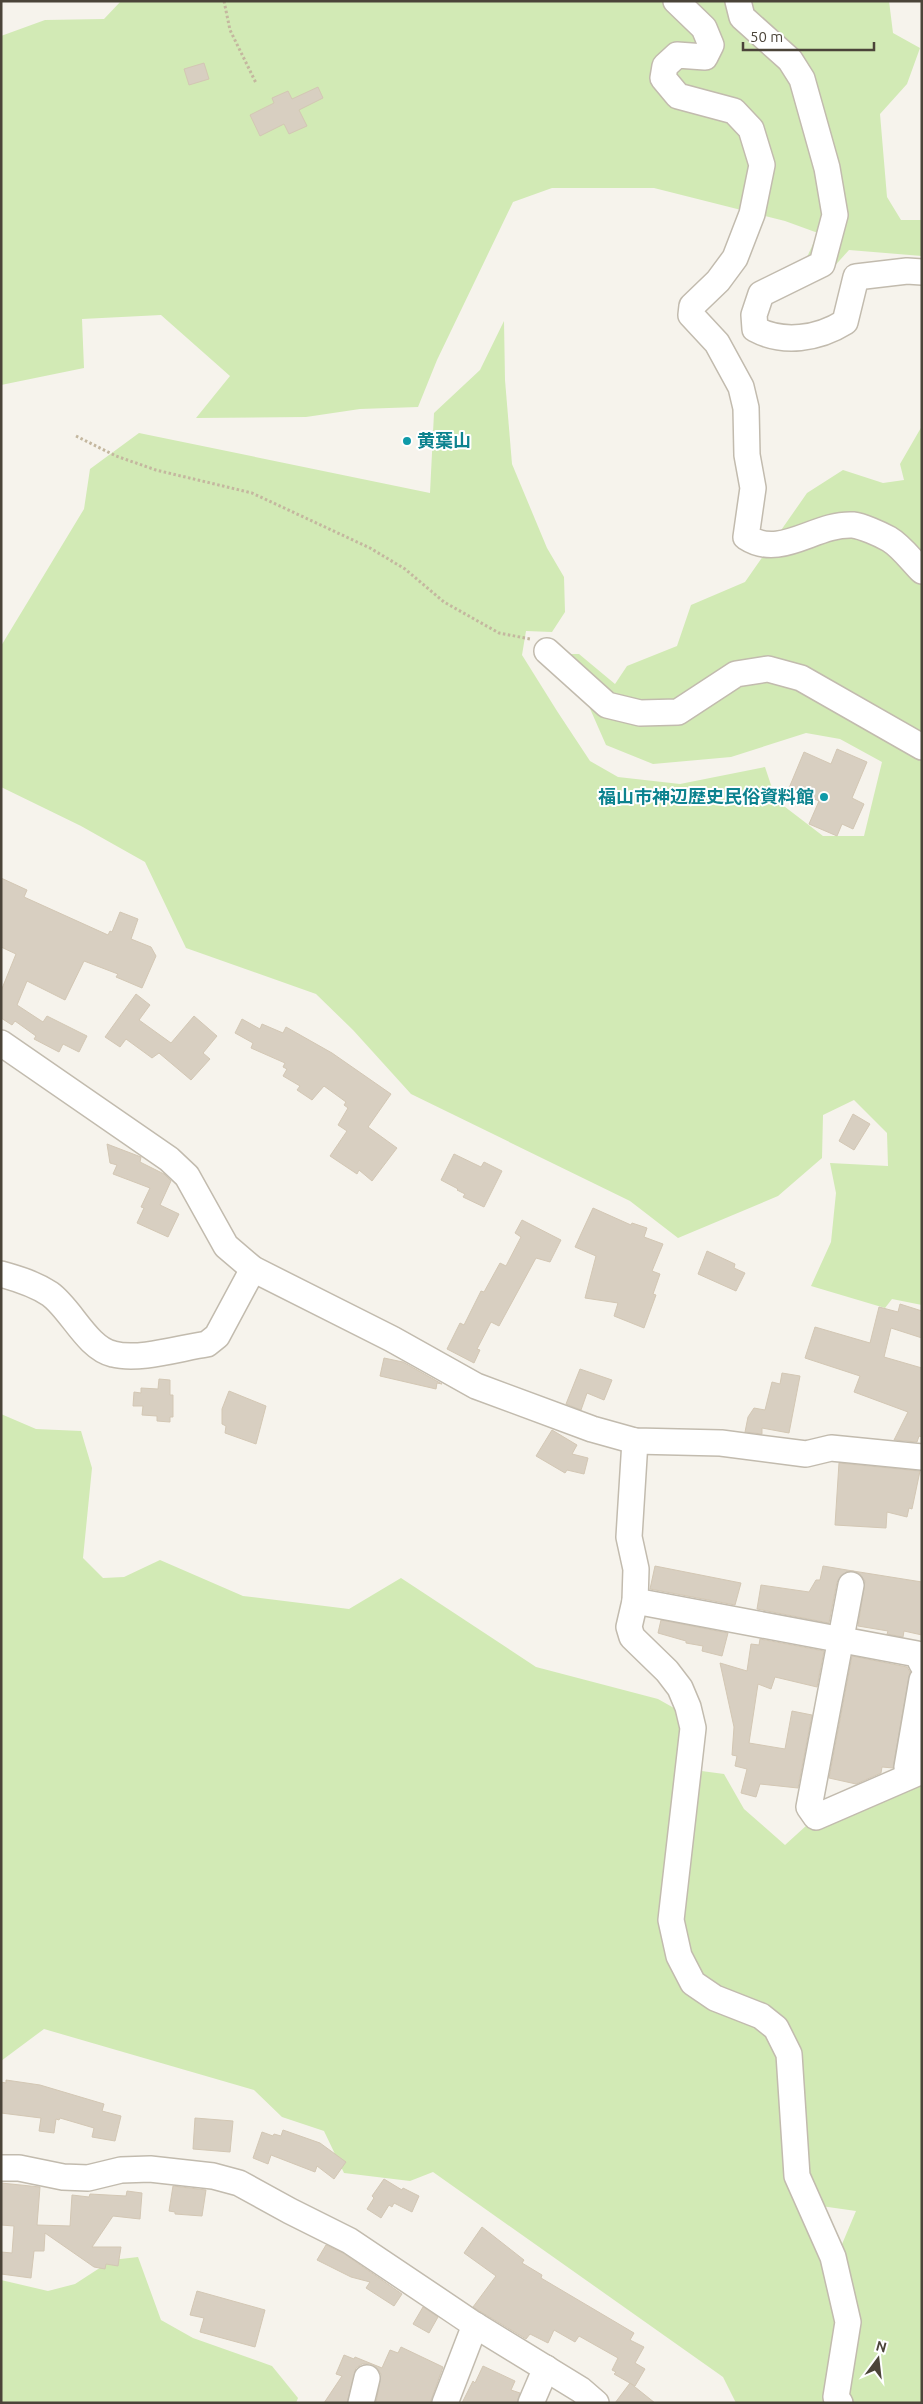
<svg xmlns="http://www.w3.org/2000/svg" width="923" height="2404" font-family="Ubuntu,'Noto Sans JP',sans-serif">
<rect width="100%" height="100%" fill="#f6f3ec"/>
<g fill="#d2eab5">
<polygon points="121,1 889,1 893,33 920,48 907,84 880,114 887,197 901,220 922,220 922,256 849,250 831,270 792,290 818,233 785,221 654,188 552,188 513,202 437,360 418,407 360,409 306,417 196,418 230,376 161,315 82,319 84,368 1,385 1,36 45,20 104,19"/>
<polygon points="504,321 505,380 512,464 547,548 564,577 565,612 552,632 526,631 522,655 557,711 590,761 618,777 680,784 765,767 776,800 823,836 864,836 882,762 840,739 806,733 731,757 653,764 606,745 566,654 579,654 615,684 627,666 677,646 691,605 745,582 807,493 843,470 883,483 904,480 900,464 922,426 922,1305 892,1299 885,1308 811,1286 831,1242 836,1193 830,1163 888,1166 887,1133 854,1100 823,1115 822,1158 778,1196 678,1238 630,1201 411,1094 353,1030 316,994 186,948 145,862 81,826 1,787 1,646 84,509 90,469 139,433 430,493 434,413 480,370"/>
<polygon points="1,1414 36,1429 81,1431 92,1468 83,1558 103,1578 124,1577 160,1560 243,1596 349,1609 401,1578 536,1667 658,1699 674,1708 684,1736 671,1950 761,2024 781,2054 843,2322 832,2403 736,2403 723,2377 433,2172 410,2181 344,2173 324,2131 282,2117 254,2090 44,2029 1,2061"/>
<polygon points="694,1770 724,1774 744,1809 785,1845 807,1825 922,1783 922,2403 845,2403 837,2256 856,2211 814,2205 801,2175 793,2052 696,1980 675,1920"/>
<polygon points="138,2257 161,2320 193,2338 272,2366 298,2398 296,2403 1,2403 1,2280 48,2291 75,2284 112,2260"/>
</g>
<g fill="#d8cfc1" stroke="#d3c7b4">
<polygon points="204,63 209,79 189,85 184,69"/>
<polygon points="318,87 323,98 299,110 307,126 289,134 284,124 260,136 250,115 274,103 272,98 288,91 292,99"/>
<polygon points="837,749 867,762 852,798 864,804 853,829 842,824 837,836 809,824 819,801 789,788 804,752 831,764"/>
<polygon points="1,878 27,890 24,897 108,935 110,931 112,932 120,912 138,919 131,939 151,947 156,956 142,988 116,977 118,974 84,961 65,1000 27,981 17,1005 43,1022 47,1016 87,1036 79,1052 63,1044 59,1052 34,1039 36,1036 15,1021 12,1025 1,1018 1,991 16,954 1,947"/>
<polygon points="136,994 150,1005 139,1020 171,1043 194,1016 217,1036 203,1053 210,1059 191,1080 159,1053 152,1058 126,1039 120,1047 105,1037"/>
<polygon points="242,1019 260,1029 262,1024 283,1033 286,1027 332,1053 391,1094 368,1127 397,1148 372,1181 359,1170 357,1174 330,1156 347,1131 338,1125 348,1108 344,1105 346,1102 324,1086 312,1100 297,1090 300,1086 283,1076 287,1069 283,1067 285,1063 251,1048 253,1043 235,1033"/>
<polygon points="853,1114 870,1124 854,1150 839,1141"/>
<polygon points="107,1144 141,1157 140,1162 164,1174 171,1181 160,1205 179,1214 168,1237 137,1223 144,1208 141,1207 150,1188 113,1174 117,1165 110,1163"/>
<polygon points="454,1154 481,1167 484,1162 502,1171 484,1207 463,1197 465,1194 457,1190 458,1189 441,1180"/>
<polygon points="593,1208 631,1225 632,1223 647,1228 644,1237 663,1244 652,1271 660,1274 653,1294 656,1295 644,1328 614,1316 618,1303 585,1298 596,1256 575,1247"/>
<polygon points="522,1220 561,1240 550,1262 536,1258 499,1326 491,1322 477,1349 480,1350 474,1363 447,1349 460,1323 464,1325 481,1291 484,1292 500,1263 506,1266 521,1237 515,1233"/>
<polygon points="707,1251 735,1264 734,1268 745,1273 736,1291 698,1274"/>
<polygon points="900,1304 922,1311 922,1338 891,1328 884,1357 922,1368 922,1437 919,1436 917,1442 894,1440 908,1412 854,1392 860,1376 805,1358 815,1327 870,1343 879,1307 898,1312"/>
<polygon points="384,1358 403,1362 442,1384 437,1383 436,1389 380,1376"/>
<polygon points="580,1369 612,1380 604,1400 587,1393 581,1410 566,1404"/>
<polygon points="782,1373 800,1376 789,1433 762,1428 762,1434 745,1432 748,1417 754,1408 765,1410 772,1382 780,1384"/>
<polygon points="159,1379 170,1380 170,1395 173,1395 173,1417 170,1417 170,1422 157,1421 157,1416 142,1415 143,1406 133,1406 134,1392 141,1393 141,1388 158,1389"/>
<polygon points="229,1391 266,1406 256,1444 225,1433 226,1426 222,1424 222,1409"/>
<polygon points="552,1430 577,1445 572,1454 588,1458 584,1474 567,1470 565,1473 536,1456"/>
<polygon points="839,1463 920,1471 912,1509 909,1508 907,1517 887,1512 886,1528 835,1525"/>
<polygon points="655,1566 741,1583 735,1605 650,1589"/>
<polygon points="823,1566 853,1571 846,1572 837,1582 829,1623 757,1609 761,1585 809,1592 816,1580 820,1580"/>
<polygon points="853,1571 922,1582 922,1635 904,1631 903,1637 887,1634 888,1631 858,1626 865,1581 860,1574"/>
<polygon points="661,1620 728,1633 722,1656 702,1651 703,1646 686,1643 686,1641 658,1633"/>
<polygon points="760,1639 824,1651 817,1687 775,1677 771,1689 758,1684 749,1743 785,1749 792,1711 812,1715 798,1788 760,1784 756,1797 741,1793 747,1769 735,1766 737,1756 732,1755 734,1727 720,1663 747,1671 751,1644 759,1645"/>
<polygon points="852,1656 907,1667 910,1672 893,1768 882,1767 881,1773 856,1784 829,1778"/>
<polygon points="6,2080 40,2085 104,2104 102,2111 121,2116 115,2141 92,2137 94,2128 60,2118 59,2120 56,2119 54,2133 39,2131 41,2118 1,2113 1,2082 6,2083"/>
<polygon points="195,2118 233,2121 230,2152 193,2149"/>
<polygon points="283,2130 320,2143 346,2162 334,2179 317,2166 315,2172 271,2155 268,2164 253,2158 262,2132 273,2136 274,2134 281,2136"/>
<polygon points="384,2179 402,2190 403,2188 419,2196 412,2212 394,2203 392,2207 389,2205 381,2218 367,2209 374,2198 372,2196"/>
<polygon points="1,2183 40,2187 37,2225 70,2226 72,2195 89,2197 90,2194 126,2196 127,2191 142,2193 140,2219 113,2216 92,2247 121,2247 118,2266 106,2264 105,2269 94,2267 45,2233 44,2251 34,2251 31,2278 1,2274 1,2252 12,2253 14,2226 1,2225"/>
<polygon points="173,2186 206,2190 202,2216 175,2214 175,2212 169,2211"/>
<polygon points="482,2227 524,2260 522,2263 542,2275 541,2278 634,2333 630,2340 644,2347 635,2363 645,2369 635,2386 614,2374 616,2372 612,2370 618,2358 579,2336 575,2342 554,2330 548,2343 530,2334 526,2339 473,2307 496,2276 464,2253"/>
<polygon points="326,2245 343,2253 402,2294 394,2306 366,2288 370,2282 351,2277 317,2260"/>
<polygon points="197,2291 265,2310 255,2347 200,2332 204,2318 190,2315"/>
<polygon points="423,2307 438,2317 429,2333 413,2324"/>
<polygon points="401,2347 443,2367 430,2403 376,2403 381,2374 377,2368 370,2364 362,2364 356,2368 347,2403 324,2403 342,2376 336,2374 344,2355 354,2359 355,2357 382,2368 390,2350 398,2353"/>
<polygon points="483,2366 515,2381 511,2390 520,2393 517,2403 462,2403 473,2381 475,2383"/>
<polygon points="630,2383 655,2403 615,2403"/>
</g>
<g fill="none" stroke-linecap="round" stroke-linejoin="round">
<g stroke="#c2bbae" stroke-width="28">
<g id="minor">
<path d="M676,1l28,27 7,17 -6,12 -28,-2 -12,11 -2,12 15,18 56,15 17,18 11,36 -10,49 -17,44 -17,23 -26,25 -1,9 26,28 24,44 5,21 1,47 6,33 -7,49c35,23 69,-14 107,-12 9,1 27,9 36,14 12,7 23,22 33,32"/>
<path d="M738,1l4,16 48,43 12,19 25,89 8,47 -13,49 -61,30 -7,21 1,14c28,15 63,10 90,-7l11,-45 51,-6 15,1"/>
<polyline points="547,651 607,705 640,713 678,712 736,674 768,669 801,678 922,747"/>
<polyline points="1,1043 169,1159 187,1176 226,1246 253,1269 392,1339 476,1386 592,1429 635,1441 721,1443 806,1454 831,1448 922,1457"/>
<path d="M1,1274c18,5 34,10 49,20 21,15 37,54 63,60 26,7 67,-6 94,-10l10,-8 36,-67"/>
<polyline points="635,1441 629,1537 636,1569 635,1601 629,1627 632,1637 667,1671 680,1688 688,1707 693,1728 671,1920 679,1956 693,1983 715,1998 761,2016 776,2028 789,2054 797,2176 833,2257 848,2322 836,2397 840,2403"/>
<polyline points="851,1585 809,1807 816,1817 922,1771"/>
<polyline points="635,1601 917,1654 922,1664"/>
<polyline points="910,1775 907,1767 922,1680"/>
<polyline points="1,2168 19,2168 63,2177 88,2178 121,2170 150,2169 213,2176 239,2183 290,2211 350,2241 475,2325 581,2390 596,2403"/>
<polyline points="361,2403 367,2378"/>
<polyline points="445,2403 475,2325"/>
<polyline points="531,2403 546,2368"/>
</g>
</g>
<g stroke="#c4b79f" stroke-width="3" stroke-dasharray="2.5 2.5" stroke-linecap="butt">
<polyline points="224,1 230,30 256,83"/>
<polyline points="76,436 116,456 156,470 252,493 370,548 405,569 444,602 499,633 530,639"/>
</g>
<use href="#minor" stroke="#fff" stroke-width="25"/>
</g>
<g fill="#0f9aa8" stroke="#fff" stroke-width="2">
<circle cx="407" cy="441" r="5"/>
<circle cx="824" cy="797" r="5"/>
</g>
<g text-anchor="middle" stroke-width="4" stroke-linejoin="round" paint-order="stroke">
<g font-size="18" font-weight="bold" fill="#0d838f" stroke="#fff" text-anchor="start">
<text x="417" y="447">黄葉山</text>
<text x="814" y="803" text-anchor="end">福山市神辺歴史民俗資料館</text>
</g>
</g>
<rect width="923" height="2404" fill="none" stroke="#4b4439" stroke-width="5"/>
<g transform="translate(878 2359) rotate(15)" stroke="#ffffff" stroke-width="4" paint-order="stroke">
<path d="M0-4L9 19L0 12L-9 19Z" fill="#4b4439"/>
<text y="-8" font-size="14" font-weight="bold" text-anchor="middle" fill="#4b4439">N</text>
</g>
<path d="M743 42v8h131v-8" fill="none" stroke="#4b4439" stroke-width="2.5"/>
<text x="750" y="42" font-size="15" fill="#4b4439" stroke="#ffffff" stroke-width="4" paint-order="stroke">50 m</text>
</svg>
